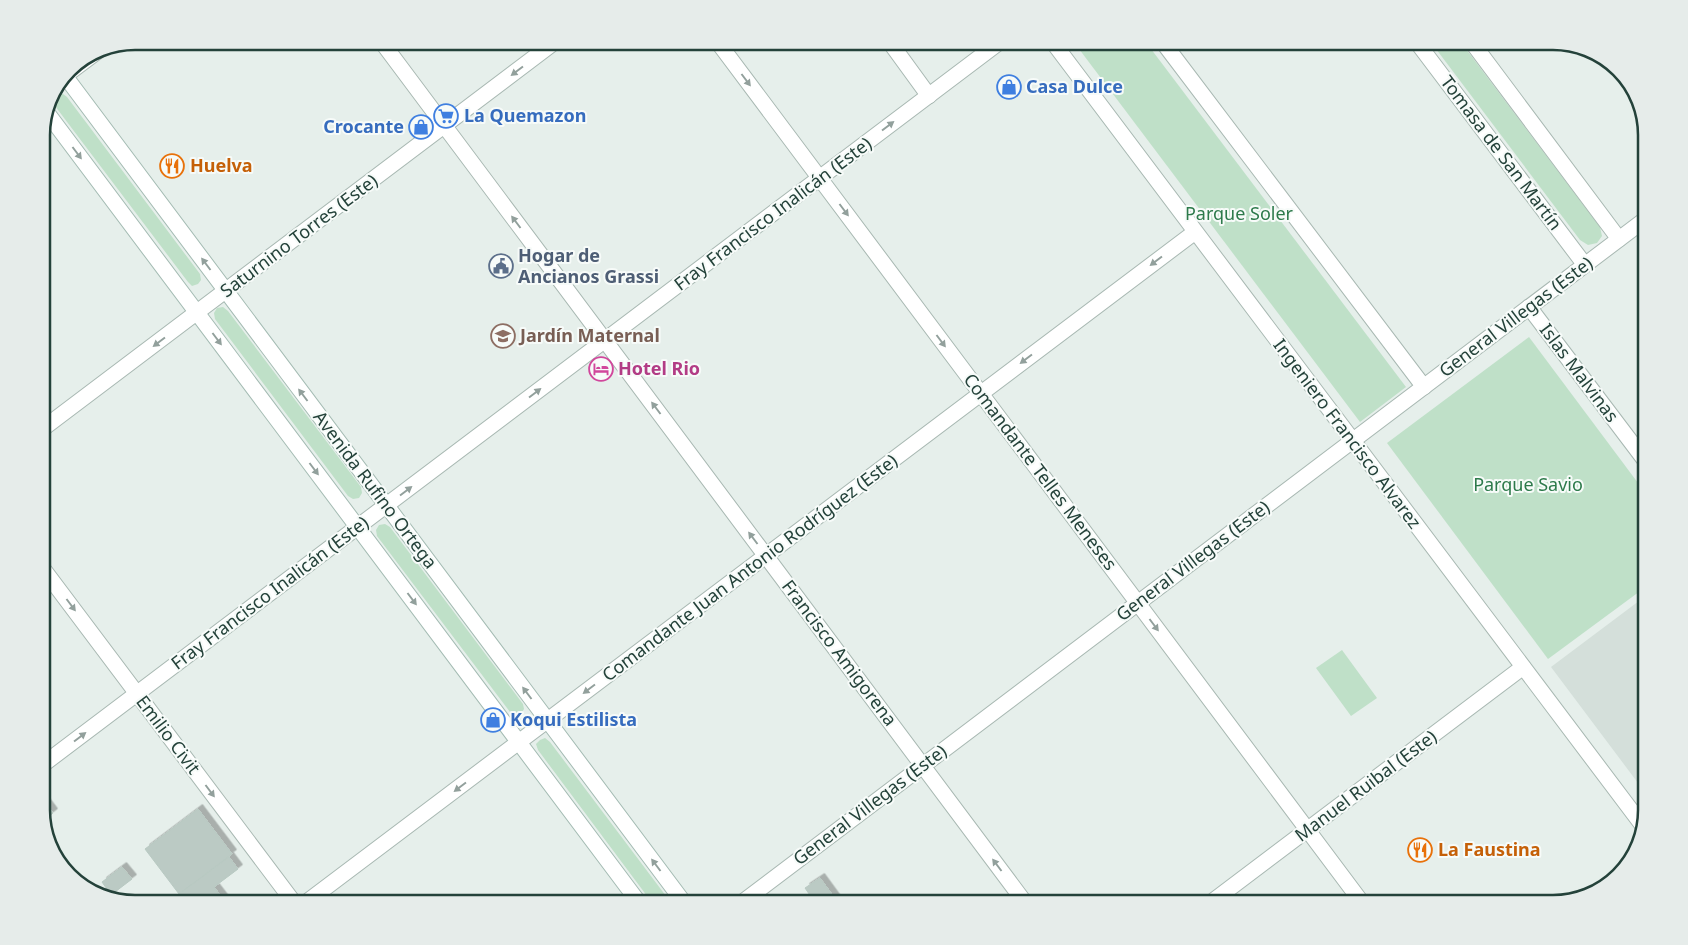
<svg xmlns="http://www.w3.org/2000/svg" width="1688" height="945" font-family="'Noto Sans',sans-serif">
<defs>
<filter id="shadow"><feDropShadow dx="4.5" dy="-4.5" stdDeviation="0" flood-color="#0004"/></filter>
</defs>
<rect width="100%" height="100%" fill="#e6efeb"/>
<polygon fill="#d4dfda" points="1647,595 1647,795 1551,667"/>
<g fill="#bfe0c8">
<polygon points="1073,41 1145,41 1406,387 1360,422"/>
<polygon points="1430,41 1460,41 1600,227 1602,236 1597,243 1588,245 1580,240"/>
<polygon points="63,94 67,97 200,274 201,280 198,284 192,286 188,282 55,106 54,101 57,95"/>
<polygon points="223,307 228,311 361,487 362,493 359,498 353,499 348,496 215,319 214,313 217,308"/>
<polygon points="1529,337 1647,495 1647,586 1548,659 1387,443"/>
<polygon points="385,524 390,527 523,704 524,709 521,714 515,715 510,712 377,536 376,530 379,525"/>
<polygon points="1342,650 1377,698 1351,716 1316,668"/>
<polygon points="545,738 550,742 672,904 653,904 538,750 536,744 540,740"/>
</g>
<g fill="#bbcac4" stroke="#b8c9c2" filter="url(#shadow)">
<polygon points="41,797 53,813 43,821 41,816"/>
<polygon points="198,809 232,854 179,894 145,849"/>
<polygon points="229,857 238,869 214,887 227,904 186,904 179,894"/>
<polygon points="122,867 132,879 111,895 102,882"/>
<polygon points="820,878 839,904 816,904 805,888"/>
</g>
<g fill="none" stroke-linecap="round" stroke-linejoin="round">
<g stroke="#a8b8b2" stroke-width="17">
<g id="street">
<polyline points="381,41 1026,904"/>
<polyline points="717,41 1363,904"/>
<polyline points="889,41 929,96"/>
<polyline points="1052,41 1643,826"/>
<polyline points="1162,41 1424,387"/>
<polyline points="1416,41 1585,265"/>
<polyline points="1471,41 1619,239"/>
<polyline points="66,75 102,48"/>
<polyline points="1529,307 1647,463"/>
<polyline points="41,430 556,41"/>
<polyline points="41,566 295,904"/>
<polyline points="41,766 1001,41"/>
<polyline points="304,904 1195,232"/>
<polyline points="740,904 1647,218"/>
<polyline points="1209,904 1523,667"/>
</g>
</g>
<g stroke="#a4bbb3" stroke-width="17">
<g id="secondary">
<polyline points="65,76 685,904"/>
<polyline points="48,114 640,904"/>
</g>
</g>
<use href="#street" stroke="#fff" stroke-width="15"/>
<use href="#secondary" stroke="#fff" stroke-width="15"/>
</g>
<defs><path id="oneway-solid" d="M-6-.8H1V-3.2L6.5 0L1 3.2V.8H-6Z" transform="scale(1.25)"/></defs>
<g fill="#92a09c">
<use href="#oneway-solid" transform="translate(517 71) rotate(143)"/>
<use href="#oneway-solid" transform="translate(746 80) rotate(53)"/>
<use href="#oneway-solid" transform="translate(888 126) rotate(-37)"/>
<use href="#oneway-solid" transform="translate(77 153) rotate(53)"/>
<use href="#oneway-solid" transform="translate(844 210) rotate(53)"/>
<use href="#oneway-solid" transform="translate(516 222) rotate(-127)"/>
<use href="#oneway-solid" transform="translate(1156 261) rotate(143)"/>
<use href="#oneway-solid" transform="translate(206 264) rotate(-127)"/>
<use href="#oneway-solid" transform="translate(217 339) rotate(53)"/>
<use href="#oneway-solid" transform="translate(941 341) rotate(53)"/>
<use href="#oneway-solid" transform="translate(159 342) rotate(143)"/>
<use href="#oneway-solid" transform="translate(1026 359) rotate(143)"/>
<use href="#oneway-solid" transform="translate(535 393) rotate(-37)"/>
<use href="#oneway-solid" transform="translate(303 395) rotate(-127)"/>
<use href="#oneway-solid" transform="translate(656 408) rotate(-127)"/>
<use href="#oneway-solid" transform="translate(314 469) rotate(53)"/>
<use href="#oneway-solid" transform="translate(406 491) rotate(-37)"/>
<use href="#oneway-solid" transform="translate(753 538) rotate(-127)"/>
<use href="#oneway-solid" transform="translate(412 599) rotate(53)"/>
<use href="#oneway-solid" transform="translate(71 605) rotate(53)"/>
<use href="#oneway-solid" transform="translate(1154 625) rotate(53)"/>
<use href="#oneway-solid" transform="translate(589 689) rotate(143)"/>
<use href="#oneway-solid" transform="translate(527 693) rotate(-127)"/>
<use href="#oneway-solid" transform="translate(80 737) rotate(-37)"/>
<use href="#oneway-solid" transform="translate(460 787) rotate(143)"/>
<use href="#oneway-solid" transform="translate(210 791) rotate(53)"/>
<use href="#oneway-solid" transform="translate(656 865) rotate(-127)"/>
<use href="#oneway-solid" transform="translate(997 865) rotate(-127)"/>
</g>
<defs>
<g id="shop-ring" transform="scale(1.25)"><circle r="9.5" fill="#f7fbf9" stroke="#3f7fe0" stroke-width="1.5"/><path d="M-5-2.5h2.3a2.7 3.5 0 0 1 5.4 0H5L5.5 6h-11ZM-1.5-2.5h3a1.5 2.3 0 0 0-3 0Z" fill="#3f7fe0"/></g>
<g id="supermarket-ring" transform="scale(1.25)"><circle r="9.5" fill="#f7fbf9" stroke="#3f7fe0" stroke-width="1.5"/><path d="M-6-5.5h2.5l.6 2H6L4.5 2H-2.5L-4.4-4H-6ZM-1.5 3.2a1.3 1.3 0 1 0 .1 0ZM3 3.2a1.3 1.3 0 1 0 .1 0Z" fill="#3f7fe0"/></g>
<g id="restaurant-ring" transform="scale(1.25)"><circle r="9.5" fill="#f7fbf9" stroke="#e8710a" stroke-width="1.5"/><path d="M-5-6h1v4h1v-4h1v4h1v-4h1v5L-1.5 .5V6h-2V.5L-5-1ZM5-6V6H3V1.5H1.5Q1.5-4 5-6Z" fill="#e8710a"/></g>
<g id="civic-ring" transform="scale(1.25)"><circle r="9.5" fill="#f7fbf9" stroke="#5c6f8a" stroke-width="1.5"/><path d="M-.6-6.5H3V-4.5H.6V-3L4-1V1h2V6H-6V1h2V-1L-.6-3ZM-1.2 2.5V6h2.4V2.5Z" fill="#5c6f8a"/></g>
<g id="school-ring" transform="scale(1.25)"><circle r="9.5" fill="#f7fbf9" stroke="#8d6e63" stroke-width="1.5"/><path d="M0-5L7-2L0 1L-7-2ZM-4 1L0 2.5L4 1V4Q0 6-4 4Z" fill="#8d6e63"/></g>
<g id="hotel-ring" transform="scale(1.25)"><circle r="9.5" fill="#f7fbf9" stroke="#d1479c" stroke-width="1.5"/><path d="M-6-4.5h1.5V1H6V5H4.5V3h-9V5H-6ZM-4 0a1.8 1.8 0 1 1 3.6 0ZM.5 0V-2.5h3Q6-2.5 6 0Z" fill="#d1479c"/></g>
</defs>
<g fill-rule="evenodd">
<use href="#shop-ring" x="1009" y="87"/>
<use href="#supermarket-ring" x="446" y="116"/>
<use href="#shop-ring" x="421" y="127"/>
<use href="#restaurant-ring" x="172" y="166"/>
<use href="#civic-ring" x="501" y="266"/>
<use href="#school-ring" x="503" y="336"/>
<use href="#hotel-ring" x="601" y="369"/>
<use href="#shop-ring" x="493" y="720"/>
<use href="#restaurant-ring" x="1420" y="850"/>
</g>
<g text-anchor="middle" stroke-width="4" stroke-linejoin="round" paint-order="stroke">
<g font-size="18" font-weight="bold" fill="#366cbe" stroke="#f7fbf9" text-anchor="start">
<text x="1026" y="93">Casa Dulce</text>
<text x="464" y="122">La Quemazon</text>
<text x="404" y="133" text-anchor="end">Crocante</text>
<text x="510" y="726">Koqui Estilista</text>
</g>
<g font-size="18" fill="#24423a" stroke="#f7fbf9">
<text transform="translate(1501 153) rotate(53)" y="6">Tomasa de San Martín</text>
<text transform="translate(773 214) rotate(-37)" y="6">Fray Francisco Inalicán (Este)</text>
<text transform="translate(299 236) rotate(-37)" y="6">Saturnino Torres (Este)</text>
<text transform="translate(1516 317) rotate(-37)" y="6">General Villegas (Este)</text>
<text transform="translate(1579 373) rotate(53)" y="6">Islas Malvinas</text>
<text transform="translate(1347 434) rotate(53)" y="6">Ingeniero Francisco Alvarez</text>
<text transform="translate(1040 472) rotate(53)" y="6">Comandante Telles Meneses</text>
<text transform="translate(375 490) rotate(53)" y="6">Avenida Rufino Ortega</text>
<text transform="translate(1193 561) rotate(-37)" y="6">General Villegas (Este)</text>
<text transform="translate(750 568) rotate(-37)" y="6">Comandante Juan Antonio Rodríguez (Este)</text>
<text transform="translate(270 593) rotate(-37)" y="6">Fray Francisco Inalicán (Este)</text>
<text transform="translate(839 653) rotate(53)" y="6">Francisco Amigorena</text>
<text transform="translate(168 735) rotate(53)" y="6">Emilio Civit</text>
<text transform="translate(1366 786) rotate(-37)" y="6">Manuel Ruibal (Este)</text>
<text transform="translate(870 805) rotate(-37)" y="6">General Villegas (Este)</text>
</g>
<g font-size="18" font-weight="bold" fill="#c56008" stroke="#f7fbf9" text-anchor="start">
<text x="190" y="172">Huelva</text>
<text x="1438" y="856">La Faustina</text>
</g>
<g font-size="18" fill="#2d7a4b" stroke="#f7fbf9">
<text x="1239" y="220">Parque Soler</text>
<text x="1528" y="491">Parque Savio</text>
</g>
<g font-size="18" font-weight="bold" fill="#4e5e75" stroke="#f7fbf9" text-anchor="start">
<text x="518" y="262">Hogar de<tspan x="518" dy="21">Ancianos Grassi</tspan></text>
</g>
<g font-size="18" font-weight="bold" fill="#785e54" stroke="#f7fbf9" text-anchor="start">
<text x="520" y="342">Jardín Maternal</text>
</g>
<g font-size="18" font-weight="bold" fill="#b23c85" stroke="#f7fbf9" text-anchor="start">
<text x="618" y="375">Hotel Rio</text>
</g>
</g>
<path d="M0 0H1688V945H0ZM135 50H1553A85 85 0 0 1 1638 135V810A85 85 0 0 1 1553 895H135A85 85 0 0 1 50 810V135A85 85 0 0 1 135 50Z" fill="#e6ecea" fill-rule="evenodd"/>
<path fill="none" stroke="#24423a" stroke-width="2.5" d="M135 50H1553A85 85 0 0 1 1638 135V810A85 85 0 0 1 1553 895H135A85 85 0 0 1 50 810V135A85 85 0 0 1 135 50Z"/>
</svg>
